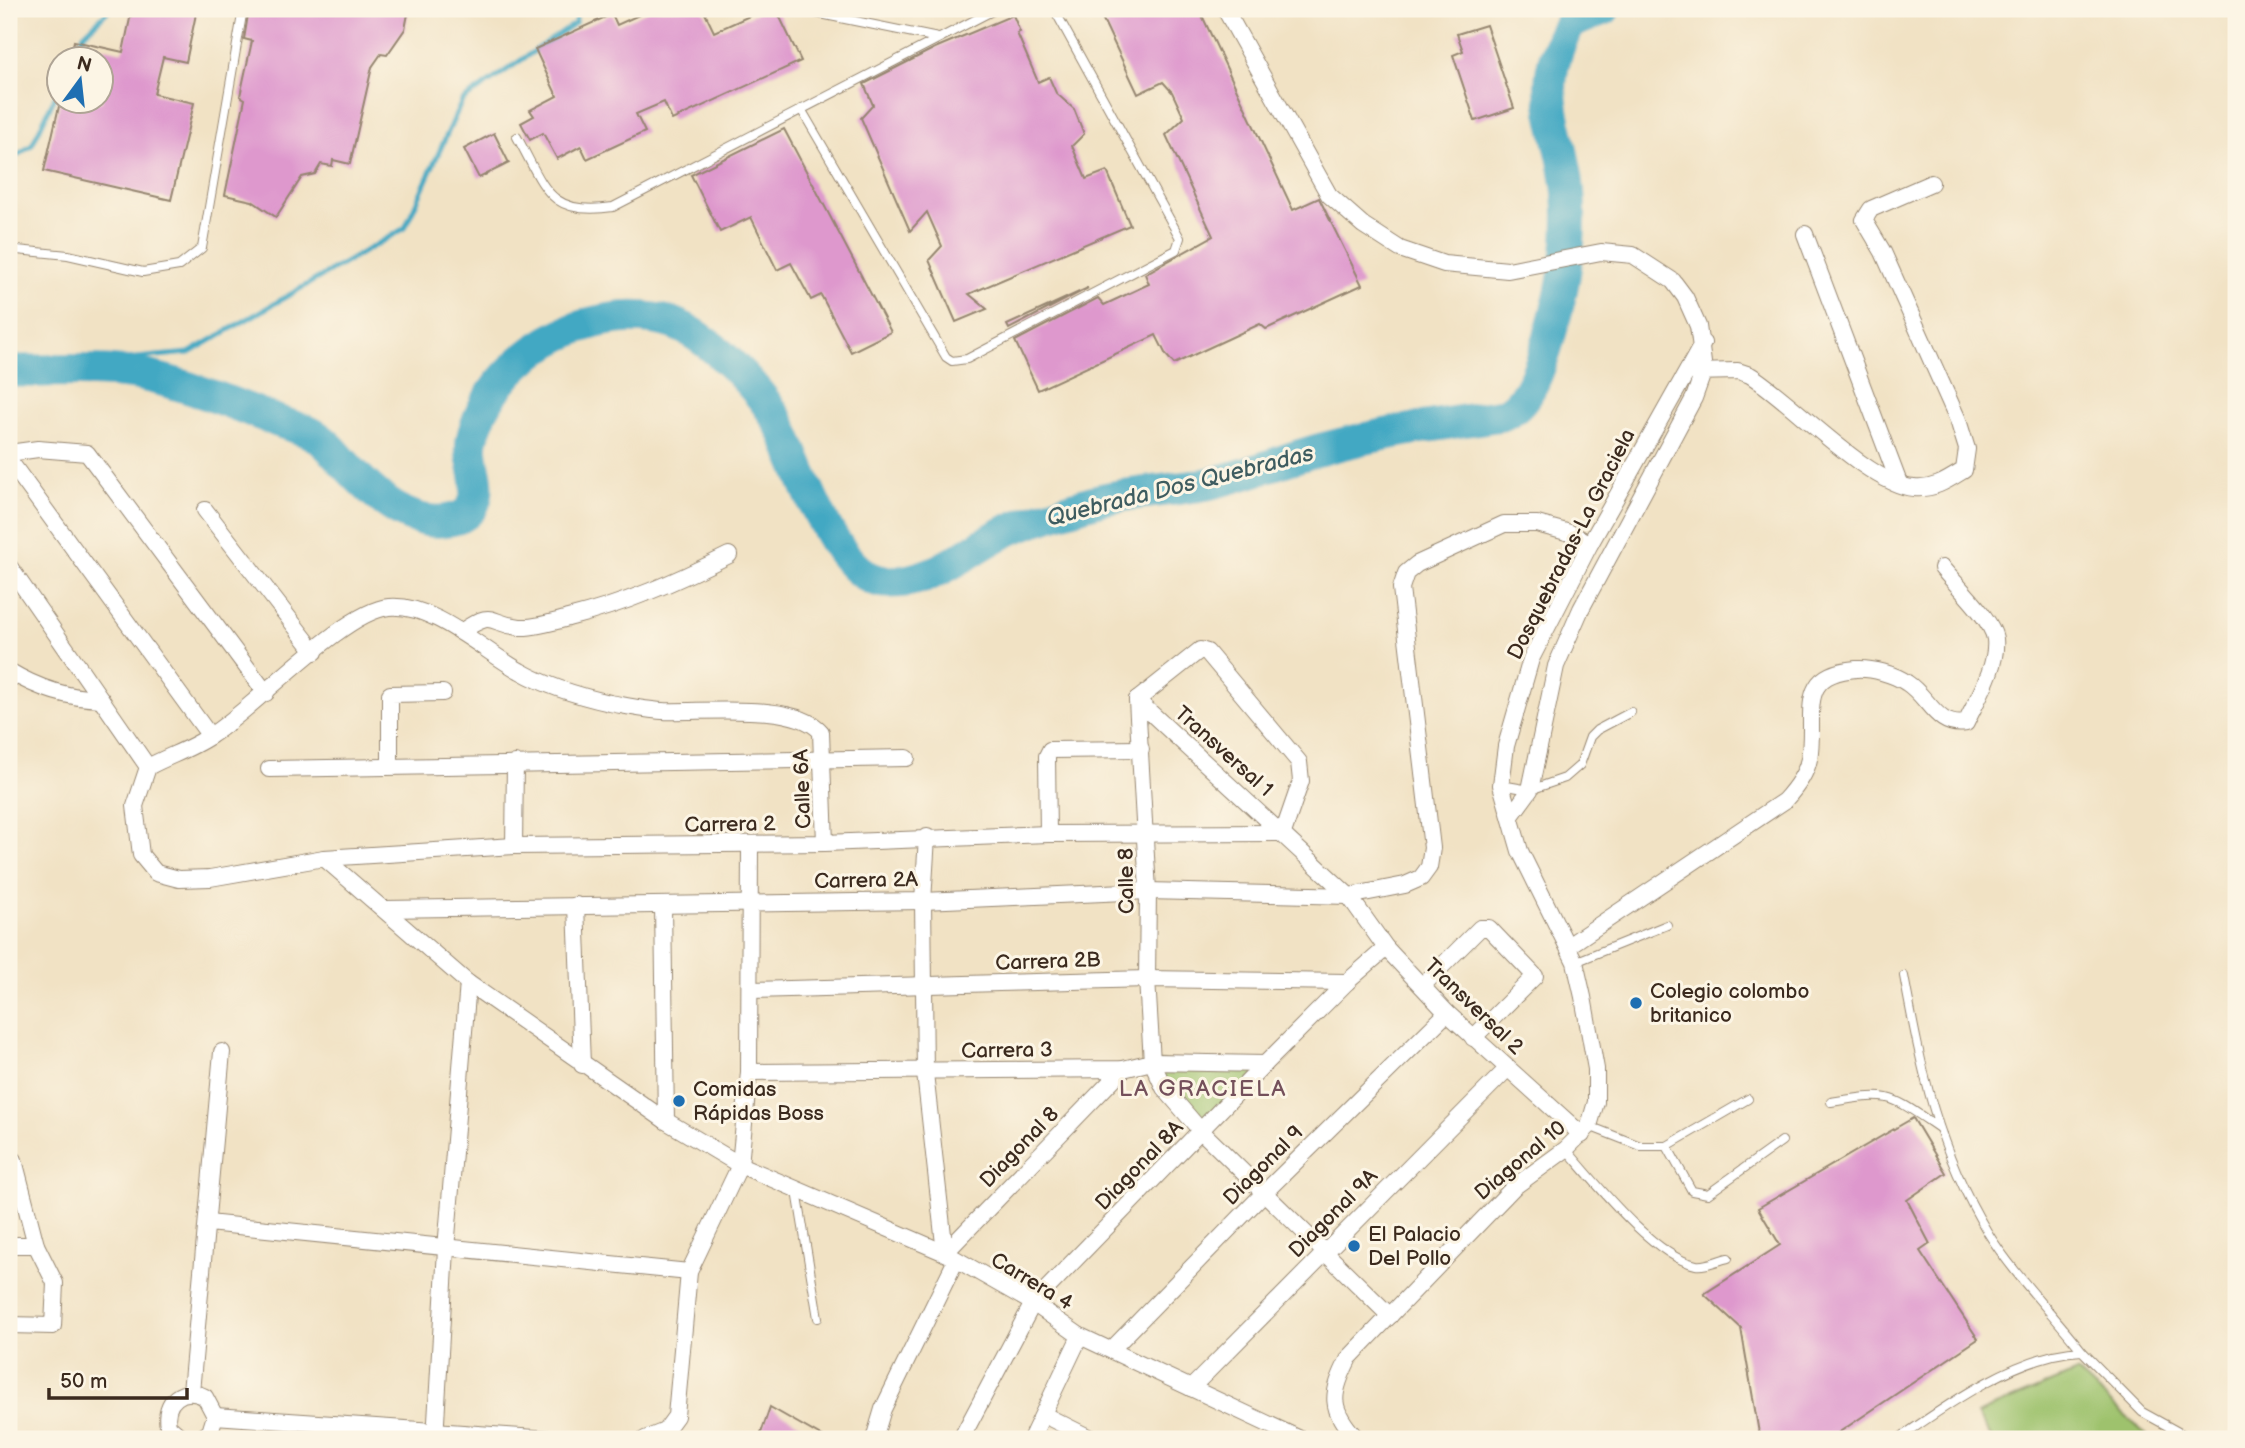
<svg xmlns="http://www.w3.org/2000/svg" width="2245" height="1448" font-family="'Balsamiq Sans',sans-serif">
<rect width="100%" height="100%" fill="#fcf5e5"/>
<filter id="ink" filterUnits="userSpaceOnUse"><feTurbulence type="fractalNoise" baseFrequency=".0143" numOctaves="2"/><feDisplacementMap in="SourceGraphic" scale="14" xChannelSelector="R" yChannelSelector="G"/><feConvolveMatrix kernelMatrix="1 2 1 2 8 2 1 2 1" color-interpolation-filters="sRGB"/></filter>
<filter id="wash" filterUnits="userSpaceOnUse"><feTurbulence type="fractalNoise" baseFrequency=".00686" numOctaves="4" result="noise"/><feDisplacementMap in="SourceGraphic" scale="28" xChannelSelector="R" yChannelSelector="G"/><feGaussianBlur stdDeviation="1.57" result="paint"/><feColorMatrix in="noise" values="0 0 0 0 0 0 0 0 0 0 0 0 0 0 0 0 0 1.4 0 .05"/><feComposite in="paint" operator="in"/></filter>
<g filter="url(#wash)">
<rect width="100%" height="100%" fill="#f1e2c4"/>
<g fill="#9ec26d" stroke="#6c7646" stroke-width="2">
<polygon points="1152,1062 1265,1064 1201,1131"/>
<polygon points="2077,1372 2151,1439 1992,1439 1977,1414"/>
</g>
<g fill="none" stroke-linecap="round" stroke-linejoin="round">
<g stroke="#43a8c3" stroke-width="5">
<polyline points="1562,9 1570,23"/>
<polyline points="77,49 84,34 110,9"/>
<polyline points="9,161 32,145 60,86"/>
<polyline points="98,371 115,360 189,353 405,228 462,101 575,23 578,9"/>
</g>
<path stroke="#43a8c3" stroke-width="33" d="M9,371c45,1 93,-4 137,5 45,10 88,28 131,45 11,4 23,7 34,12 14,7 24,20 34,31 27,29 65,67 109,55 9,-2 17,-8 20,-16 9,-22 -6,-41 -2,-63 18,-82 120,-142 200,-117 36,12 87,65 106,98 22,39 54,160 109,161 49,2 82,-34 124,-53 22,-9 47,-17 70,-24 41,-13 85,-13 126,-21 40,-8 76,-25 115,-35 59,-16 119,-25 180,-34 25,-10 35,-40 43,-64 16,-52 27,-97 24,-152 -4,-72 -40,-104 1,-176l34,-14"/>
</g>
<g id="blocks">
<g fill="#de98cd">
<polygon points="132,9 197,9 186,62 163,57 154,94 194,103 171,200 44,171 60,102 102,102 102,60 70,60 74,41 123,52"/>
<polygon points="249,9 409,9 405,29 387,55 381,54 372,67 350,164 333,160 332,166 321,164 315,174 302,177 276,217 252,201 225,195 245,99 240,96 252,41 244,39"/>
<polygon points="652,9 703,9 714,32 765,9 776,9 801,61 672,120 664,102 636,114 645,132 587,159 581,146 557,159 543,133 530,140 521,123 534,116 530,110 557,96 535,49 612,14 617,25"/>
<polygon points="1098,9 1199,9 1293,210 1319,198 1362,285 1266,329 1260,324 1174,364 1166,355 1156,335 1038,390 1015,341 1098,298 1104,305 1149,284 1145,274 1213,236 1166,135 1184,118 1172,92 1163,82 1138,94"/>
<polygon points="1013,15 1020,32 1017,33 1038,82 1049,77 1056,93 1074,109 1084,134 1072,146 1086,179 1107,171 1130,225 969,294 987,309 956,322 929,260 942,246 927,212 910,231 861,118 873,105 864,84 935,48"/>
<polygon points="1486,25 1514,108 1475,121 1453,55 1463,51 1457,34"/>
<polygon points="784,129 891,332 851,352 821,295 811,300 791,263 777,270 751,217 720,232 691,175"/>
<polygon points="494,133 509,163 479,178 464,149"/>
<polygon points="1088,288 1009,329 1007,325"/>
<polygon points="1913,1118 1946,1173 1907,1200 1930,1244 1920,1251 1978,1339 1829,1439 1760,1439 1741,1328 1704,1294 1780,1245 1758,1208"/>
<polygon points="770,1407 826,1439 759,1439"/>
</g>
</g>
</g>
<g filter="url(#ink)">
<use href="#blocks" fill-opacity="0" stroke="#968671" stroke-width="2"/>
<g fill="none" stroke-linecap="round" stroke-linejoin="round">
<g stroke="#968671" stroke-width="10">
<g id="lane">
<polyline points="796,9 938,38"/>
<polyline points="801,109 946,357 952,361 967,359 1176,250 1180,238 1054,9"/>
<path d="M517,137c28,50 31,80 96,70l383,-198"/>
<polyline points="17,250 68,255 143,272 179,266 202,248 243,9"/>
<polyline points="1501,785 1530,790 1565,778 1580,765 1590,737 1597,730 1631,712"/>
<polyline points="1575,962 1667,925"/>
<path d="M1904,976c18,96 33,172 84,257 24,39 65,81 94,118"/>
<path d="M1831,1102c60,-10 58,-8 108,26"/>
<polyline points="1589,1126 1640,1146 1667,1146 1748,1099"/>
<polyline points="1667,1146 1692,1191 1708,1194 1782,1141"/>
<path d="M1566,1149c29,33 87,107 130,116 9,2 22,-5 32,-7"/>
<polyline points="797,1191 818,1318"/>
<path d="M1898,1439c50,-35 122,-86 184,-88l60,61 49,27"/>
</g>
</g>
<g stroke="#968671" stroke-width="18">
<g id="street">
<polyline points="1225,9 1329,195 1363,225 1400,249 1444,264 1508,270 1601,252 1633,255 1673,281 1685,297 1698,326 1704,370 1694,398 1581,609 1556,666 1530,790 1511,816"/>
<polyline points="1805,234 1899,483"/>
<path d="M1693,372l45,-1 12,4c42,26 119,110 164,113 20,2 34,-8 50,-18l3,-21 -9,-29 -75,-168 -19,-32 7,-11 60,-26"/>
<polyline points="9,453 38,449 87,453 266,693"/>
<polyline points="9,460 210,736"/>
<polyline points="205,510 315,652"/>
<polyline points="9,566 148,767"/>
<path d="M461,632c35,-24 26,-8 59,-5 14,1 34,-5 48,-9 57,-14 109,-37 161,-63"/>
<path d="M9,671c28,17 59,27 92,28"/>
<polyline points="1137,700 1148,891 1147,979 1152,1062 1164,1088 1201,1131 1390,1316"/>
<polyline points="1137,700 1349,896 1386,948 1447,1013 1582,1135"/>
<polyline points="1137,700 1200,650 1207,652 1299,762 1301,781 1283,833"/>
<polyline points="390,765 390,694 443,693"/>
<polyline points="269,769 907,758"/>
<polyline points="1048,834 1047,756 1050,750 1141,749"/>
<polyline points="927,837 923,901 925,1073 945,1253"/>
<path d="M825,843l-4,-111c-25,-31 -120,-19 -159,-21 -17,-1 -35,-5 -52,-8 -31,-7 -62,-16 -90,-32 -37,-20 -86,-68 -131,-64 -46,4 -134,101 -179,129 -19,13 -42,20 -62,31l-13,39 6,49 15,18 23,6 31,-1 114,-20 190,-12 311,-3 223,-9 235,-1"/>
<polyline points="514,846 515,763"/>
<polyline points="324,858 468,983 666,1121 740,1165 945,1253 1033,1303 1080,1336 1300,1439"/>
<polyline points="576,905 582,1065"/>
<polyline points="663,905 666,1121"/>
<polyline points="384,909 923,901 1148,891 1349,896 1405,885 1421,878 1429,867 1432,848 1401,588 1406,573 1417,564 1504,524 1537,524 1570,533 1590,544"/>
<path d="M1568,946l216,-145c11,-12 22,-26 25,-42 8,-44 -15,-85 47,-90 16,-1 38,5 51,14 22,14 29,45 59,40 11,-24 32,-57 29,-84 -3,-20 -39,-54 -53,-71"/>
<polyline points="1422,986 1480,928 1489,928 1535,976 1473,1038"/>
<polyline points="750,990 1147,979 1347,982"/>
<polyline points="749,1072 1123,1069 1152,1062 1265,1064"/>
<polyline points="9,1159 14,1160 36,1245 55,1283 53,1326 9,1325"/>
<polyline points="208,1223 689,1272"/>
<polyline points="9,1245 36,1245"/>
<polyline points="945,1253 1123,1069"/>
<polyline points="1112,1349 1266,1191 1447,1013"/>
<polyline points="1191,1388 1507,1069"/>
<polyline points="191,1392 222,1052"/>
<polyline points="1044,1415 1092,1439"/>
<polyline points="215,1416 550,1439"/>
<path d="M183,1439l-15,-13c-5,-25 15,-41 37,-29l10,19 -5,16 -11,7"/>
<polyline points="435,1439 446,1249 468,983"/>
<polyline points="645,1439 665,1431 676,1416 689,1272 740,1165 749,1072 750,845"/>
<polyline points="874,1439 883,1409 956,1260"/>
<polyline points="961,1439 1033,1303 1265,1064 1347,982 1386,948"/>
<polyline points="1031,1439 1080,1336"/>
<path d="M1357,1439c-28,-30 -27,-44 -8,-81l165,-171 52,-38 23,-23 7,-24v-33l-13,-72 -8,-35 -55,-111 -19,-66 5,-39 25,-87 59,-115 113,-201"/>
</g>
</g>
<use href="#lane" stroke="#fff" stroke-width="8"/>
<use href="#street" stroke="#fff" stroke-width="16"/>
</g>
</g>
<g fill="#1f6fb2" stroke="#fcf5e5" stroke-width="2.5">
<circle cx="1636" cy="1003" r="7"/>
<circle cx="679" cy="1101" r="7"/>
<circle cx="1354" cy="1246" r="7"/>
</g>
<g text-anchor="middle" stroke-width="6" stroke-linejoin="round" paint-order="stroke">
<g font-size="21" fill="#3b2a1e" stroke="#fcf5e5">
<text transform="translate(1571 544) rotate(-63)" y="7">Dosquebradas-La Graciela</text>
<text transform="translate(1224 751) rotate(42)" y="7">Transversal 1</text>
<text transform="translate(802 789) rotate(-92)" y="7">Calle 6A</text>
<text transform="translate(730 824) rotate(-1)" y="7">Carrera 2</text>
<text transform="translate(866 880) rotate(-1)" y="7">Carrera 2A</text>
<text transform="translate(1126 881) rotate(-91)" y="7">Calle 8</text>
<text transform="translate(1048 961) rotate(-2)" y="7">Carrera 2B</text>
<text transform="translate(1474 1006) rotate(44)" y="7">Transversal 2</text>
<text transform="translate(1007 1050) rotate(-1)" y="7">Carrera 3</text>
<text transform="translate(1019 1147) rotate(-46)" y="7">Diagonal 8</text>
<text transform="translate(1520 1160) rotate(-40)" y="7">Diagonal 10</text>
<text transform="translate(1139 1165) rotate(-46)" y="7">Diagonal 8A</text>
<text transform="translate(1263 1165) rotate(-45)" y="7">Diagonal 9</text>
<text transform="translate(1333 1213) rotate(-45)" y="7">Diagonal 9A</text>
<text transform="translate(1032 1281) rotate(31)" y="7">Carrera 4</text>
</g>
<g font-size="21" fill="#3b2a1e" stroke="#fcf5e5" text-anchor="start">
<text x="1650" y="998">Colegio colombo<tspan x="1650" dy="24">britanico</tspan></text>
<text x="693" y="1096">Comidas<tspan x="693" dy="24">Rápidas Boss</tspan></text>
<text x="1368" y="1241">El Palacio<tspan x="1368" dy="24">Del Pollo</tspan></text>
</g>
<g font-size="23" font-style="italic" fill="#3e5c60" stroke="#fcf5e5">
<text transform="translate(1180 485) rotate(-14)" y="8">Quebrada Dos Quebradas</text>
</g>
<g font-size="23" letter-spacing="2" fill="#74505b" stroke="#fcf5e5">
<text x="1203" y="1096">LA GRACIELA</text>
</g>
</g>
<rect width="2245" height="1448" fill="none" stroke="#fcf5e5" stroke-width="35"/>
<g transform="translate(80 80) rotate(15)"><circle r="33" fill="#fcf5e5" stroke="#afa495" stroke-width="2"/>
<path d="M0-5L12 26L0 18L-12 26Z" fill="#1f6fb2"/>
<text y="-10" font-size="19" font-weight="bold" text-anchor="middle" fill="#3b2a1e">N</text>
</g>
<path d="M49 1388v10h138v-10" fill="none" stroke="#3b2a1e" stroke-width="3.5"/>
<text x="60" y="1388" font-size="21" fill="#3b2a1e" stroke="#fcf5e5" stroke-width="5" paint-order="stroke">50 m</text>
</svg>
